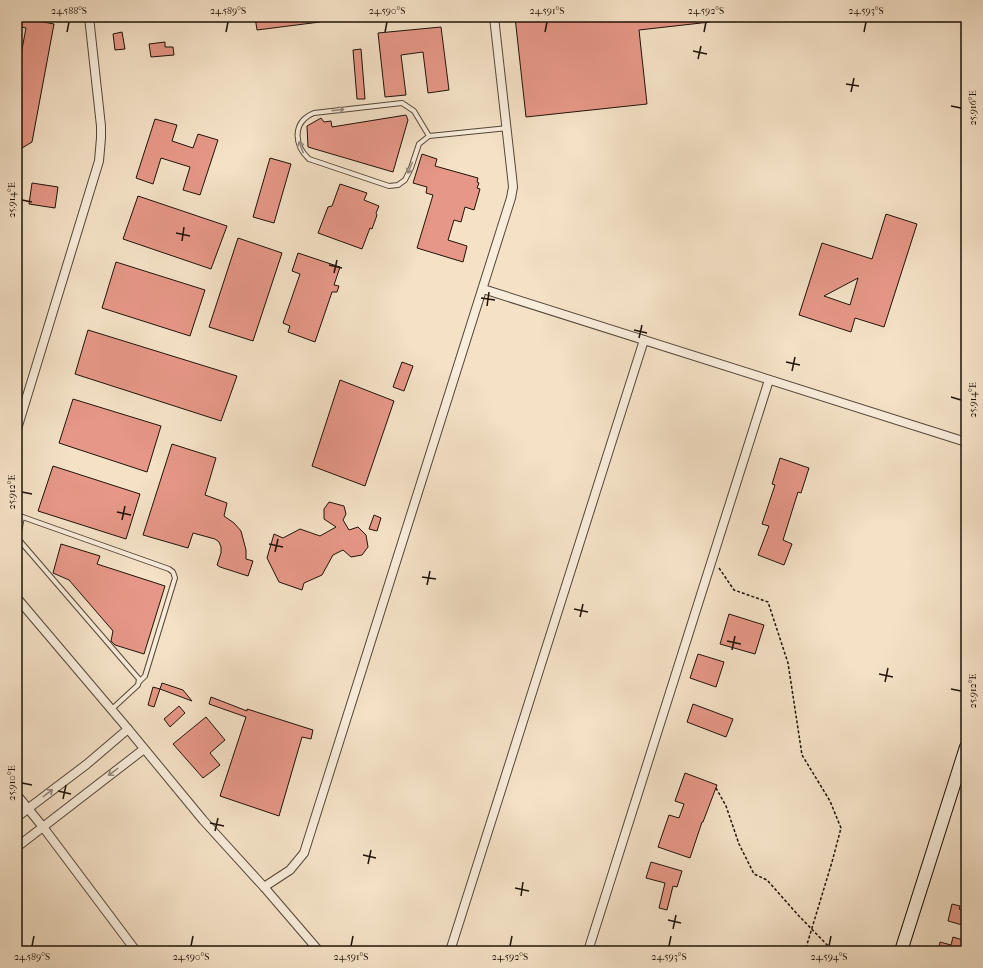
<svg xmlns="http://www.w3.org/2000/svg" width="983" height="968" font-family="'IM FELL French Canon',serif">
<rect width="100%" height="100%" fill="#f4e1c6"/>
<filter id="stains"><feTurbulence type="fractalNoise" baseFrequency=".005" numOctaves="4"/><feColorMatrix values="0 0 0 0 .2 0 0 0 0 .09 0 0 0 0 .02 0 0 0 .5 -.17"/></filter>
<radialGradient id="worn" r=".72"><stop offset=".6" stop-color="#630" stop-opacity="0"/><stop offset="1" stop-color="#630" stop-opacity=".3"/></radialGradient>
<g fill="#e69787" stroke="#1f1308" fill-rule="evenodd">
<polygon points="17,17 54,24 32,142 17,151 17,76 26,28 17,26"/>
<polygon points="255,17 320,17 320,22 257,30"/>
<polygon points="515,17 710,17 710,22 639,30 647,104 526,117"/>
<polygon points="441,27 449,90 428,93 423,52 401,55 406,95 385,97 378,33"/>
<polygon points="122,32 125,49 115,50 113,34"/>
<polygon points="165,42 165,47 173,47 174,55 151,57 149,44"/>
<polygon points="361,49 365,99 357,99 353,50"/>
<polygon points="406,115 408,120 393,172 308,147 307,126 321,118 324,122 331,121 332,127"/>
<polygon points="155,119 177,125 172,141 193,148 198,134 218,140 200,195 183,190 190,167 161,158 153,184 136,178"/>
<polygon points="422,154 437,159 435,166 478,178 477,182 479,183 477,188 480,189 474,210 465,207 461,222 454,220 448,240 467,246 463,262 417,248 433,195 426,193 427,187 413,183"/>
<polygon points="270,158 291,164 274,223 253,217"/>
<polygon points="32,183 58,187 55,208 29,204"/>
<polygon points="340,184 367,193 364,200 379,206 376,213 377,215 372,229 370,228 362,249 318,233 328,207 332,206"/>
<polygon points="138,196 227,226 211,269 123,239"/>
<path d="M886,214l31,10 -33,103 -29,-9 -4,14 -52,-17 23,-72 50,16zM858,278l-8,27 -26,-9z"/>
<polygon points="238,238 282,253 253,341 209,327"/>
<polygon points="298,253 340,267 334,285 339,286 337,292 332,292 315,342 288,332 290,326 283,323 300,274 292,271"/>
<polygon points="116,262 205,290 190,336 102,308"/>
<polygon points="88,330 237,376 221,421 75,374"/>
<polygon points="402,362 413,366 404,391 393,387"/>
<polygon points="340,380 394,401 365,486 312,466"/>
<polygon points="73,399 161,426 147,472 59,443"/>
<polygon points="172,444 216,458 205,495 227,503 224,516 234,523 241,531 246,550 246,559 253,561 248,576 220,567 217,565 221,553 221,547 219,542 215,539 193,533 188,548 143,535"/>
<polygon points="780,458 809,468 801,493 798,492 783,540 792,544 784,565 758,555 769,526 762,524 775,485 772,484"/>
<polygon points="53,466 140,494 126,539 38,511"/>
<polygon points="329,502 344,506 346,514 343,520 349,530 358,527 366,535 368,547 362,555 351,557 343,550 333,555 322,575 304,583 302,590 279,582 267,558 274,534 283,538 300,529 320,536 336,527 324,519 324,509"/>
<polygon points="374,515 381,518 377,531 369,529"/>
<polygon points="61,544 100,556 97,564 165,586 144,654 115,645 111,641 113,631 69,580 53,573"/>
<polygon points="729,614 764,625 755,654 720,644"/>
<polygon points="698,654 724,662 716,687 690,678"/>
<polygon points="162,683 183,690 192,701 160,689"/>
<polygon points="153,687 160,689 154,707 148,705"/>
<polygon points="211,697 247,711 247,709 313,730 311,739 302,737 279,816 220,796 246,717 209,704"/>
<polygon points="693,704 733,719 726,737 687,722"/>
<polygon points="179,706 185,713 170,727 164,719"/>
<polygon points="206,717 225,740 210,753 220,765 203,778 173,744"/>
<polygon points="685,773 717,785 703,822 702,822 690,858 658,847 669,815 679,818 684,804 675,801"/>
<polygon points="651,862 682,871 677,887 673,886 667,910 659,908 665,883 646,878"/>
<polygon points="952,904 960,906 959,909 966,912 966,926 948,921"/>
<polygon points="953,937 966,941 964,951 938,951 940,942 951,945"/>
</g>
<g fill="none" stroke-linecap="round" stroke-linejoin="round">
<g stroke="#544638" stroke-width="6">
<g id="service">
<path d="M429,136l-15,-25 -12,-8 -88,10c-22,9 -20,32 -5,46l80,27 9,-1 7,-5 6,-12 8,-24 10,-8 79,-8"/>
<polyline points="17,515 169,569 173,572 175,578 145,676 139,682"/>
<polyline points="22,517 18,537 20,541 139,679 138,685 112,709"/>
</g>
</g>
<g stroke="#544638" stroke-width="10">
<g id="minor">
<polyline points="483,289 966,442"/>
<polyline points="17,429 99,161 101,138 101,126 89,17"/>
<polyline points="17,598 128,729 203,820 264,887 319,951"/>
<polyline points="17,795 43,827 136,951"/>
<polyline points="17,817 87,764 128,729"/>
<polyline points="17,847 144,749"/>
<polyline points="264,887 290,870 304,853 511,198 513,187 512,177 494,17"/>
<polyline points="450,951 644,340"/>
<polyline points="588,951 769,380"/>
</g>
</g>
<g stroke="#1f1308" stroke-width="14">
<polyline id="secondary" points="901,951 966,747"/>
</g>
<g stroke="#1f1308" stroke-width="1.5" stroke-dasharray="3 2" stroke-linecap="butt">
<polyline points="719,568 734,590 768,602 788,663 802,755 830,801 841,828 832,862 805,951"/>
<polyline points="716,788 726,806 739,844 754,874 767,880 799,916 833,951"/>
</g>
<use href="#service" stroke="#f8ecda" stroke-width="4"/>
<use href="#minor" stroke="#f8ecda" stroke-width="8"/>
<use href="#secondary" stroke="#f8ecda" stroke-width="12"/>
</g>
<defs><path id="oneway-shaft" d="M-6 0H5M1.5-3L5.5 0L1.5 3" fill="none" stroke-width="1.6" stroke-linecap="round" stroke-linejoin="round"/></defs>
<g stroke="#968a7c">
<use href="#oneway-shaft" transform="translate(338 110) rotate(-6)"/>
<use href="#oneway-shaft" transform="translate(301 147) rotate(-111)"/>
<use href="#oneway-shaft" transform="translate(410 168) rotate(112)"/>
<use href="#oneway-shaft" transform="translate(113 772) rotate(143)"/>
<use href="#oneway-shaft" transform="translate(48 793) rotate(-37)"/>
</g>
<path fill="none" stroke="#1f1308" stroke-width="1.5" d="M67,32l2,-10M226,32l2,-10M385,32l2,-10M545,32l2,-10M704,32l2,-10M864,32l2,-10M693,51l14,3M698,59l3,-13M846,84l13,2M851,92l3,-14M951,106l10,2M22,200l10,2M176,233l14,3M182,241l2,-14M329,265l13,3M334,273l3,-13M481,298l14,2M487,306l2,-14M634,330l13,3M639,338l3,-13M786,362l14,3M792,371l3,-14M951,397l10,3M22,492l10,2M117,512l14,3M122,520l3,-14M269,544l14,3M275,552l3,-13M422,577l14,2M427,585l3,-14M574,609l14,3M580,617l3,-13M727,641l14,3M732,650l3,-14M879,674l14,3M885,682l3,-14M951,689l10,2M22,783l10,2M58,791l13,3M63,799l3,-14M210,823l14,3M215,831l3,-13M363,855l13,3M368,864l3,-14M515,888l14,3M521,896l2,-14M668,920l13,3M673,929l3,-14M32,946l2,-10M191,946l2,-10M351,946l2,-10M510,946l2,-10M669,946l2,-10M829,946l2,-10"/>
<rect width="983" height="968" fill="none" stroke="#f4e1c6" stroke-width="44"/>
<rect x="22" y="22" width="939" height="924" fill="none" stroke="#1f1308" stroke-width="1.5"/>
<g font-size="10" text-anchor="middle" fill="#1f1308">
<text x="69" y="14">24.588°S</text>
<text x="228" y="14">24.589°S</text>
<text x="387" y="14">24.590°S</text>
<text x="547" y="14">24.591°S</text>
<text x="706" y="14">24.592°S</text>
<text x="866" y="14">24.593°S</text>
<text transform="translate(972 108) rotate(-90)" y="4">25.916°E</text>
<text transform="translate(11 200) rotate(-90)" y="4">25.914°E</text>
<text transform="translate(972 400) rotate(-90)" y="4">25.914°E</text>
<text transform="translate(11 492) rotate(-90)" y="4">25.912°E</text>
<text transform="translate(972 691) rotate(-90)" y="4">25.912°E</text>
<text transform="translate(11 783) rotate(-90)" y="4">25.910°E</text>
<text x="32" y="960">24.589°S</text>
<text x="191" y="960">24.590°S</text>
<text x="351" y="960">24.591°S</text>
<text x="510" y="960">24.592°S</text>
<text x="669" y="960">24.593°S</text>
<text x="829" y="960">24.594°S</text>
</g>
<rect width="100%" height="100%" filter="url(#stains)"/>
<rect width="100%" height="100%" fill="url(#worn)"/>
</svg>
